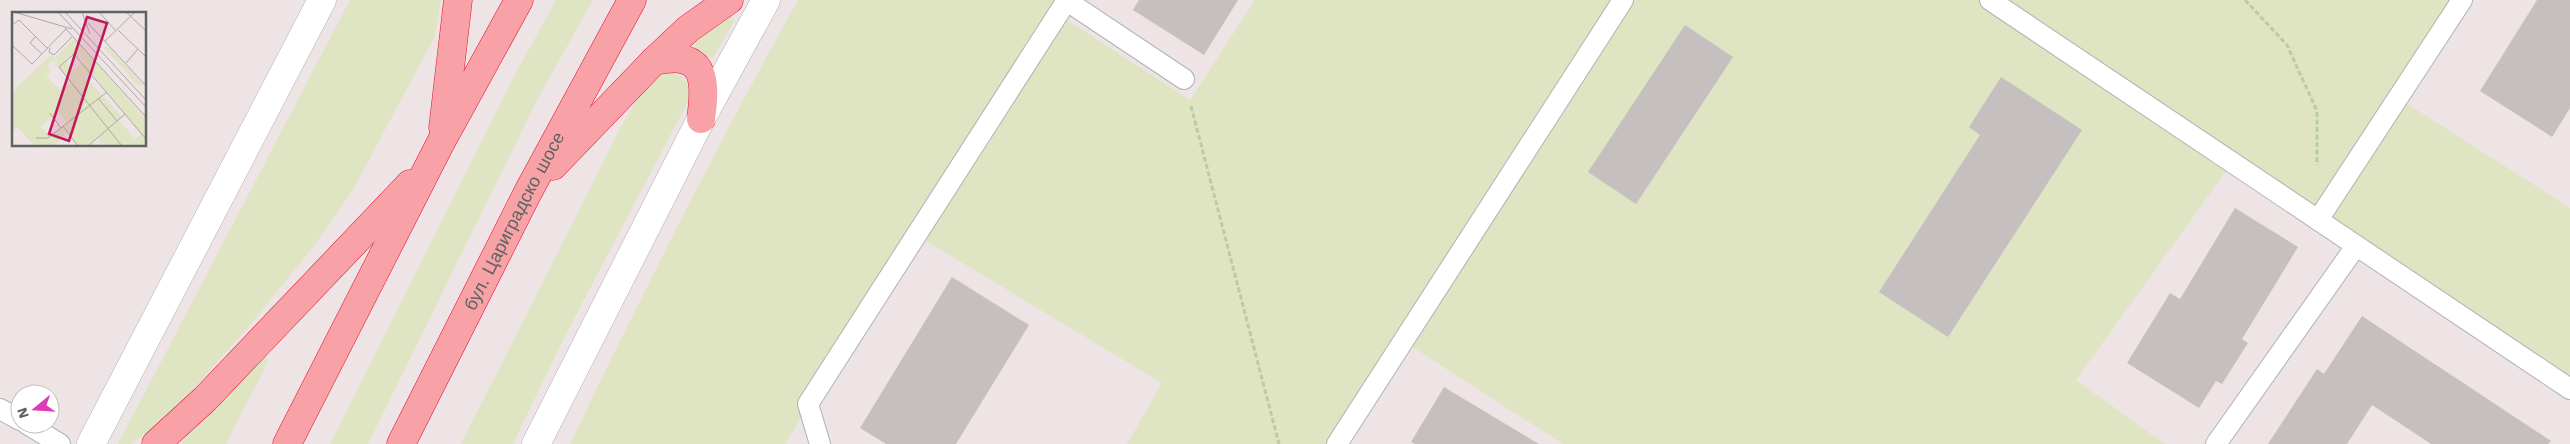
<svg xmlns="http://www.w3.org/2000/svg" width="2570" height="444" font-family="'Work Sans',sans-serif">
<rect width="100%" height="100%" fill="#eee4e5"/>
<g fill="#dfe4c3">
<polygon points="350,0 441,0 435,36 354,188 314,246 249,326 190,393 148,432 131,444 118,444"/>
<polygon points="556,0 593,0 538,98 368,444 330,444 512,80"/>
<path d="M798,0h269l-9,14 132,86 65,-100h1207l-64,98 172,110v181l-338,-226 -156,217 89,64h-602l-160,-103 -66,103h-210l35,-61 -246,-148 -131,209h-215c72,-150 147,-299 228,-444z"/>
<polygon points="731,16 734,21 713,58 708,58 694,48 695,41"/>
<path d="M665,71l17,5 6,9 2,13 -126,240 -51,106h-52l162,-321c12,-18 23,-43 42,-52z"/>
<polygon points="265,356 268,360 264,370 226,444 180,444"/>
</g>
<g fill="#c6bfc0">
<polygon points="1139,0 1238,0 1204,55 1133,10"/>
<polygon points="2537,0 2570,0 2570,108 2552,137 2480,91"/>
<polygon points="1685,25 1733,57 1636,204 1588,172"/>
<polygon points="2001,77 2082,130 1948,337 1879,292 1980,135 1969,127"/>
<polygon points="2235,208 2298,247 2242,339 2248,343 2222,384 2216,381 2199,408 2127,363 2170,293 2180,299"/>
<polygon points="952,277 1029,325 956,444 886,444 860,428"/>
<polygon points="2362,316 2551,441 2548,444 2431,444 2372,405 2347,444 2268,444 2317,369 2324,374"/>
<polygon points="1444,387 1539,444 1415,444 1411,442"/>
</g>
<g fill="none" stroke-linecap="round" stroke-linejoin="round">
<g stroke="#adb4b2" stroke-width="22">
<g id="service">
<polyline points="1990,0 2570,389"/>
<polyline points="1067,1 1184,79"/>
<polyline points="2318,220 2462,0"/>
<polyline points="0,409 20,420"/>
<polyline points="27,424 60,444"/>
<polyline points="820,444 808,404 1067,0"/>
<polyline points="1337,444 1623,0"/>
<polyline points="2216,444 2356,246"/>
</g>
</g>
<g stroke="#adb4b2" stroke-width="29">
<g id="minor">
<polyline points="91,444 322,0"/>
<polyline points="536,444 701,119 766,0"/>
</g>
</g>
<g stroke="#e30f33" stroke-width="29">
<g id="trunk">
<path d="M654,61c50,-11 53,16 47,58"/>
<polyline points="443,128 458,0"/>
<polyline points="553,166 654,61 688,29 729,0"/>
<polyline points="156,444 205,399 410,184"/>
<polyline points="287,444 441,142 519,0"/>
<path id="s1" d="M401,444l127,-252 104,-192"/>
</g>
</g>
<g stroke="#bacca1" stroke-width="3" stroke-dasharray="5 2.5" stroke-linecap="butt">
<polyline points="2245,0 2287,45 2317,111 2317,165"/>
<polyline points="1191,106 1279,444"/>
</g>
<use href="#service" stroke="#fff" stroke-width="20"/>
<use href="#minor" stroke="#fff" stroke-width="28"/>
<use href="#trunk" stroke="#f8a1a6" stroke-width="28"/>
</g>
<g text-anchor="middle" stroke-width="4" stroke-linejoin="round" paint-order="stroke">
<g font-size="18" fill="#5c6462" stroke="#fff">
<text dy="6" stroke="none"><textPath href="#s1" startOffset="250">бул. Цариградско шосе</textPath></text>
</g>
</g>
<g transform="translate(12 12)">
<rect width="134" height="134" fill="#eee4e5"/>
<path d="M62,26l72,81v27h-42l-7,-8 -9,8h-10l-11,-14 -13,14h-19l-18,-19 -5,5v-40l39,-37 4,3zM63,41l8,9 -10,9 -7,-11zM41,48l18,23 -10,7 -15,-13 4,-4 -2,-9zM79,60l50,62 -6,5 -16,-19 3,-3 -37,-40zM47,101l8,10 -17,13 -10,-10zM91,34l6,1 34,38 -7,-1z" fill="#dfe4c3" fill-rule="evenodd"/>
<path fill="none" stroke="#aba9a9" stroke-width="1" d="M2,0l58,17M46,0l88,95M53,0l81,88M70,0l8,22M87,0l16,18M114,0l20,19M76,11l58,63M0,13l7,-5 28,28M53,16l81,89M106,18l28,27M23,25l-5,6 12,11M93,29l30,-29M0,33l20,19 34,-35M38,36l-1,4 5,3 19,-19M114,51l12,-14M86,86l19,23M38,101l11,15M51,114l15,20M24,126h12l59,-46M76,134l37,-32M110,134l-63,-79 15,-13 72,85"/>
<path fill="#c2185b" fill-opacity="0.15" stroke="#c2185b" stroke-width="2.5" d="M75,5l20,6 -38,118 -20,-7z"/>
<rect width="134" height="134" fill="none" stroke="#5c6462" stroke-width="2.5"/>
</g>
<g transform="translate(35 409) rotate(252)"><circle r="24" fill="#ffffff" stroke="#bec1c0"/>
<path d="M0-4L9 19L0 12L-9 19Z" fill="#de3bb9"/>
<text y="-8" font-size="14" font-weight="bold" text-anchor="middle" fill="#5c6462">N</text>
</g>
</svg>
